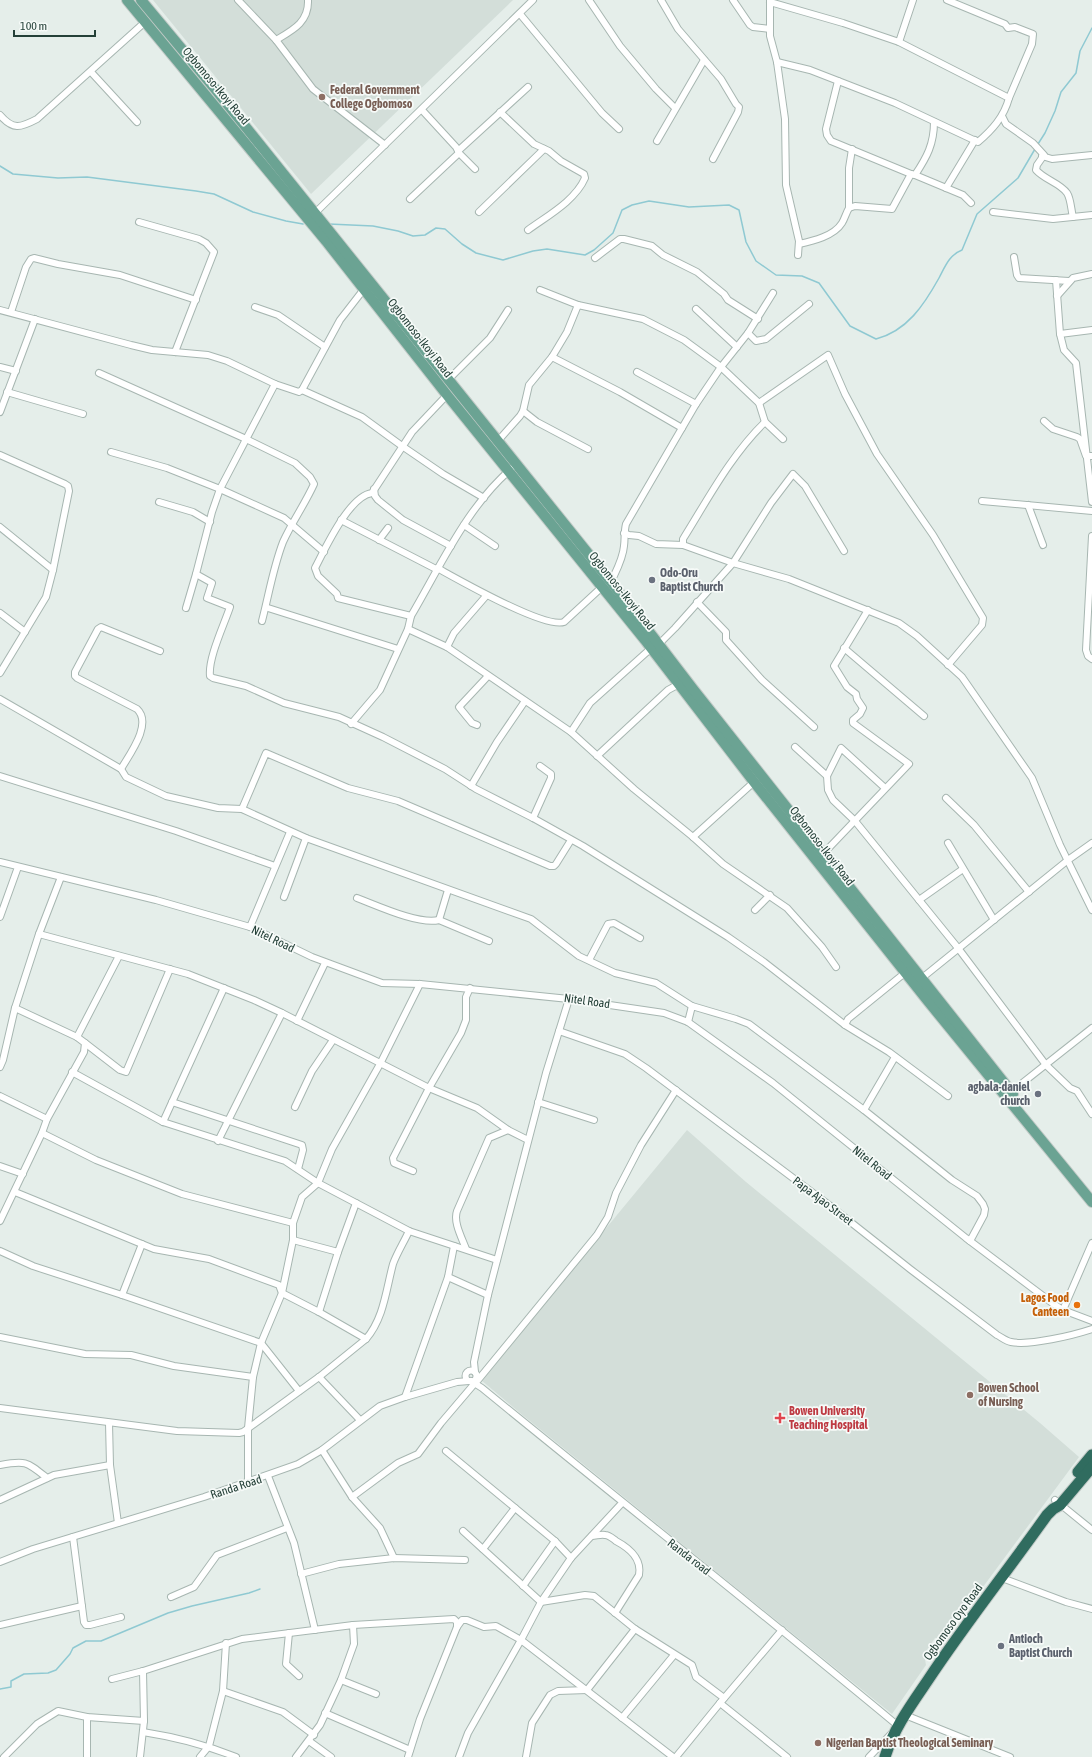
<svg xmlns="http://www.w3.org/2000/svg" width="1092" height="1757" font-family="'Asap Condensed',sans-serif">
<rect width="100%" height="100%" fill="#e5eeea"/>
<g fill="#d3ded9">
<polygon points="153,0 513,0 311,194"/>
<polygon points="687,1130 746,1182 1040,1423 1079,1457 946,1637 935,1638 924,1654 926,1665 892,1714 520,1413 481,1380"/>
</g>
<g fill="none" stroke-linecap="round" stroke-linejoin="round">
<g stroke="#8fc9d2" stroke-width="1.5">
<polyline points="1038,144 1045,133 1055,111 1061,92 1076,73 1080,51 1092,28"/>
<polyline points="0,166 13,174 58,178 87,177 196,191 214,194 253,212 286,221 303,224"/>
<path d="M329,224l44,2 25,5 15,5 12,-1 11,-7 9,1 17,15 14,9 27,7 30,-9 14,-2 38,6 9,-5 19,-17 9,-23 10,-5 17,-4 40,6 40,-2 10,5 7,32 10,19 20,14 26,1 17,7 31,43 26,13c31,-8 48,-34 63,-61 6,-11 10,-23 23,-28l15,-36 41,-36 17,-29"/>
<polyline points="0,1689 11,1687 11,1681 24,1674 48,1673 56,1670 70,1654 73,1648 86,1641 101,1641 168,1613 192,1606 249,1593 260,1589"/>
</g>
<g stroke="#a7b6b1" stroke-width="8">
<g id="street">
<polyline points="238,0 276,40 313,89 385,145"/>
<polyline points="589,0 620,46 656,89 675,108"/>
<polyline points="661,0 678,29 721,79 736,104 739,107 738,112 713,159"/>
<polyline points="733,0 750,25 753,27 770,29"/>
<polyline points="770,0 770,36 777,62 785,119 786,185 799,241 798,255"/>
<polyline points="947,0 1005,24 1008,28 1015,27 1033,34 1032,44 1009,98"/>
<path d="M770,2l73,21 56,19 110,56c-5,19 -17,32 -31,44l-83,-39 -85,-33 -33,-8"/>
<polyline points="520,14 602,113 619,129"/>
<path d="M276,40c17,-10 33,-18 32,-40"/>
<polyline points="899,42 913,0"/>
<polyline points="91,72 137,122"/>
<polyline points="838,81 826,129 827,135 831,141 911,174"/>
<polyline points="422,110 456,147 458,151"/>
<path d="M500,112l34,32 15,7 12,10 23,13 1,4c-10,23 -38,38 -57,52"/>
<path d="M0,115c13,15 20,13 37,4l108,-97"/>
<path d="M1002,116l4,8 27,19 11,12 -7,10 -1,5c9,10 24,13 31,23 4,6 4,17 6,24"/>
<polyline points="657,141 704,60"/>
<path d="M852,149l-3,19v40l6,-2 37,3 19,-35 4,1c12,-18 19,-31 19,-53"/>
<polyline points="459,153 475,169"/>
<polyline points="1042,156 1052,159 1092,155"/>
<polyline points="915,175 963,195 971,203"/>
<polyline points="946,188 975,140"/>
<polyline points="410,199 459,153 458,151 528,87"/>
<polyline points="479,212 544,149"/>
<polyline points="993,212 1053,219 1092,215"/>
<polyline points="314,214 533,0"/>
<polyline points="139,222 199,239 206,243 214,252 175,352"/>
<path d="M799,244c14,-3 35,-8 43,-21 3,-5 4,-10 7,-15"/>
<polyline points="1014,257 1017,275 1019,278 1069,281"/>
<polyline points="595,258 620,239 624,239 652,246 663,255 697,272 724,294 728,300 758,319"/>
<polyline points="1056,280 1060,334 1064,350 1076,363 1092,502"/>
<polyline points="540,290 578,305 643,319 684,340 721,367 759,403 765,422 783,439"/>
<polyline points="1057,296 1073,278 1092,274"/>
<polyline points="255,307 278,315 325,347"/>
<polyline points="696,309 737,347"/>
<polyline points="0,310 131,345 152,350 208,355 227,361 275,384 299,392 302,390 340,320 364,289"/>
<polyline points="11,312 26,267 31,259 34,258 58,264 120,275 196,300"/>
<polyline points="748,333 756,341 766,339 809,304"/>
<polyline points="1060,334 1092,330"/>
<polyline points="552,357 620,392 682,428"/>
<polyline points="0,367 16,371"/>
<polyline points="637,372 696,404"/>
<path d="M99,373l147,66 49,24 15,14 4,7c-9,20 -22,38 -31,58 -10,26 -14,52 -21,79"/>
<polyline points="449,379 490,338 508,310"/>
<path d="M275,384l-55,105 -8,23 -16,62 16,9 -5,15 23,9c-6,18 -22,51 -20,69l3,2 33,8 38,17 55,14 44,20 62,32 31,20 57,29 50,28 145,91 36,25 81,63 44,27 59,44"/>
<polyline points="302,390 362,417 402,446 443,474 484,498"/>
<polyline points="7,392 83,414"/>
<polyline points="759,403 828,355 845,394 877,454 933,535 983,618 982,625 948,665"/>
<polyline points="523,411 537,422 588,449"/>
<polyline points="0,412 35,319"/>
<polyline points="1044,421 1053,429 1077,437 1080,439 1086,456 1092,456"/>
<path d="M765,422c-34,33 -57,77 -82,117v6l50,18 56,16 110,44 18,13 45,41 70,101 28,67 32,65"/>
<polyline points="497,442 520,416 523,411 529,385 552,357 567,332 578,305"/>
<polyline points="111,452 167,468 220,489 284,518 324,552"/>
<polyline points="0,455 65,484 68,486 69,491 53,570 46,597 0,673"/>
<polyline points="374,489 375,496 378,500 403,520 451,546"/>
<polyline points="982,501 1092,511"/>
<polyline points="159,502 193,512 210,522"/>
<polyline points="1028,505 1043,545"/>
<path d="M341,520l93,48 5,1c20,11 106,60 125,53l38,-35"/>
<polyline points="464,525 495,546"/>
<polyline points="0,527 53,570"/>
<polyline points="624,533 629,535 639,536 656,544 683,545"/>
<polyline points="1092,536 1086,650 1088,656 1092,659"/>
<polyline points="379,540 388,528"/>
<path d="M611,582c5,-11 12,-23 13,-36 1,-7 0,-14 2,-22l70,-120 25,-37 27,-34 25,-40"/>
<polyline points="697,602 726,632 726,640 762,680 814,727"/>
<polyline points="186,608 196,574"/>
<polyline points="268,608 398,649"/>
<polyline points="0,613 25,632"/>
<path d="M411,616l-73,-18 -1,-4 -19,-18 -3,-8c10,-19 34,-72 57,-75l40,-61 35,-37"/>
<polyline points="408,629 447,647 571,732 634,789 693,837 723,864 787,908 822,947 836,967"/>
<polyline points="659,644 675,628 733,563 771,503 793,474 805,486 844,551"/>
<polyline points="447,647 454,633 486,596"/>
<polyline points="844,648 924,716"/>
<polyline points="0,699 121,769 126,777 166,796 218,808 242,809 306,838 531,919 579,956 615,973 656,983 692,1006"/>
<path d="M351,724l29,-34 28,-61 3,-13c30,-51 58,-114 106,-152"/>
<polyline points="477,725 472,723 459,707 488,676"/>
<polyline points="571,732 590,703 648,651 652,650"/>
<polyline points="795,747 827,776"/>
<polyline points="597,756 668,690 679,684"/>
<path d="M121,769c8,-14 32,-45 16,-60l-60,-31 -2,-2v-4l23,-43 3,-2 59,24"/>
<polyline points="0,776 176,831 275,866"/>
<polyline points="471,786 497,742 525,701"/>
<polyline points="885,788 841,748 827,776 828,790 833,800 855,821 958,948 1046,1065 1070,1088 1077,1091 1092,1114"/>
<polyline points="946,798 974,825 1029,892"/>
<polyline points="242,809 266,753 348,788 398,801 550,866 554,866 556,864 571,840"/>
<polyline points="533,818 551,778 551,774 540,766"/>
<polyline points="693,837 754,782"/>
<polyline points="948,843 994,920"/>
<polyline points="823,854 909,764 853,723 853,720 860,714 863,708 857,699 856,694 847,687 834,666 868,610"/>
<polyline points="0,862 156,900 250,927 312,957 382,983 420,984 569,999 664,1013 688,1022 773,1083 966,1238 1055,1305 1063,1310 1092,1321"/>
<polyline points="284,897 306,838"/>
<path d="M357,898c21,8 62,27 82,22l50,21"/>
<polyline points="919,900 963,869"/>
<polyline points="755,910 770,895"/>
<polyline points="0,917 18,867"/>
<polyline points="439,920 448,890"/>
<polyline points="250,927 290,832"/>
<polyline points="39,934 188,974 254,1000 282,1013 429,1088 477,1108 508,1130 528,1140"/>
<polyline points="589,960 608,924 614,923 640,938"/>
<polyline points="922,978 1068,860 1092,843"/>
<polyline points="15,1008 77,1037"/>
<polyline points="297,1021 325,963"/>
<polyline points="688,1022 692,1006 736,1019 749,1024 864,1110 952,1180 977,1196 983,1204 985,1209 984,1215 970,1241"/>
<polyline points="845,1025 848,1019 906,972"/>
<path d="M559,1031l66,23 21,14 183,137 81,64 87,66c4,2 9,6 14,7 18,4 63,-7 81,-13"/>
<polyline points="85,1043 120,1070 126,1072 170,969"/>
<polyline points="0,1067 3,1060 15,1008 39,934 61,877"/>
<polyline points="72,1072 163,1122 285,1161 318,1183 409,1231 497,1260"/>
<polyline points="1011,1092 1092,1028"/>
<polyline points="0,1096 47,1119"/>
<polyline points="172,1102 302,1145 303,1150 298,1169"/>
<polyline points="538,1102 594,1120"/>
<polyline points="295,1107 312,1071 333,1040"/>
<polyline points="864,1110 895,1057"/>
<polyline points="163,1122 224,988"/>
<polyline points="42,1133 96,1160 182,1194 293,1223"/>
<polyline points="218,1141 282,1013"/>
<polyline points="0,1166 23,1174"/>
<polyline points="413,1171 394,1163 393,1158 429,1088 461,1033 466,1020 466,997 470,988"/>
<polyline points="15,1192 154,1249 209,1259 279,1285 282,1293 319,1312 366,1339"/>
<polyline points="0,1221 42,1133 47,1119 84,1052 85,1043 77,1037 119,956"/>
<polyline points="293,1240 338,1252 356,1203"/>
<path d="M466,1249c-4,-11 -13,-27 -9,-38l32,-73 19,-8"/>
<polyline points="0,1251 33,1266 122,1295 261,1343 299,1391"/>
<polyline points="448,1277 488,1295"/>
<polyline points="122,1295 142,1244"/>
<polyline points="1063,1310 1092,1243"/>
<polyline points="319,1312 338,1252"/>
<polyline points="0,1337 85,1354 131,1355 174,1366 253,1377"/>
<circle cx="471" cy="1376" r="5.5"/>
<polyline points="475,1372 474,1362 488,1295 546,1073 569,999"/>
<polyline points="319,1377 360,1420"/>
<polyline points="478,1380 597,1235 608,1217 616,1193 641,1145 676,1090"/>
<path d="M471,1381l11,7c138,113 278,223 415,337"/>
<polyline points="405,1397 448,1277 454,1246"/>
<path d="M0,1408l177,23 62,2 4,-1 76,-55 47,-38c18,-21 20,-49 27,-75 4,-11 11,-22 16,-33"/>
<polyline points="109,1423 110,1465 118,1523"/>
<polyline points="322,1450 352,1497 380,1528 394,1558"/>
<polyline points="446,1451 555,1541 571,1558"/>
<path d="M0,1465c26,-5 27,-3 47,13"/>
<polyline points="268,1476 294,1543 315,1630"/>
<polyline points="248,1483 248,1428 253,1377 261,1343 282,1293 293,1240 293,1223 302,1197 318,1183 332,1149 380,1064 420,984"/>
<polyline points="352,1497 398,1463 418,1454 441,1423 475,1383"/>
<polyline points="0,1500 54,1475 110,1465"/>
<polyline points="1055,1500 1092,1530"/>
<polyline points="463,1531 541,1602 585,1595 594,1596 635,1629 692,1665 696,1677 724,1698"/>
<path d="M592,1536c4,0 9,-2 13,-1 4,0 7,3 11,6 13,7 26,17 23,34l-24,38"/>
<polyline points="73,1537 84,1622 86,1625 90,1625 121,1617"/>
<polyline points="483,1549 515,1508"/>
<polyline points="0,1562 33,1549 204,1497 298,1464 322,1450 380,1406 405,1397 457,1382 469,1381"/>
<polyline points="301,1574 339,1564 394,1558 465,1560"/>
<polyline points="1002,1578 1066,1602 1092,1609"/>
<polyline points="523,1586 555,1541"/>
<polyline points="171,1597 194,1587 217,1555 287,1528"/>
<polyline points="0,1625 82,1606"/>
<polyline points="353,1625 454,1619 457,1622 457,1627 420,1719 408,1757"/>
<polyline points="457,1627 462,1620 467,1620 484,1627 496,1626 521,1640 673,1757"/>
<polyline points="289,1633 286,1664 299,1676"/>
<polyline points="112,1679 143,1671 242,1639 353,1625 354,1644 341,1680 320,1725 296,1757"/>
<polyline points="341,1680 376,1694"/>
<polyline points="223,1691 283,1712 314,1735"/>
<polyline points="720,1703 787,1757"/>
<polyline points="325,1713 410,1750"/>
<polyline points="905,1715 1010,1757"/>
<polyline points="622,1718 674,1655"/>
<path d="M143,1732c32,5 63,13 93,25"/>
<polyline points="309,1741 331,1757"/>
<polyline points="4,1757 37,1724 58,1711 87,1717 144,1721"/>
<polyline points="87,1757 87,1717"/>
<polyline points="140,1757 144,1721 143,1671"/>
<polyline points="200,1757 209,1746 223,1691 226,1643"/>
<polyline points="459,1757 468,1733 521,1640 541,1602 571,1558 622,1503"/>
<polyline points="526,1757 532,1723 550,1695 558,1691 587,1690 635,1629"/>
<polyline points="676,1757 720,1703 782,1630"/>
<polyline points="869,1757 891,1734"/>
</g>
</g>
<g stroke="#c2cac7" stroke-width="12">
<g id="primary">
<polyline points="127,0 326,241 447,395 645,640 754,782 927,1000 1092,1202"/>
<polyline points="141,0 216,90 611,582 693,689 1013,1094"/>
</g>
</g>
<g stroke="#c2cac7" stroke-width="13">
<g id="highway">
<polyline points="1078,1472 1092,1455"/>
<path d="M885,1757c9,-29 26,-52 43,-77 37,-56 80,-110 119,-165l6,-6 7,-4 32,-38"/>
</g>
</g>
<use href="#street" stroke="#fff" stroke-width="6"/>
<use href="#primary" stroke="#6ba393" stroke-width="10"/>
<use href="#highway" stroke="#306c5f" stroke-width="11"/>
</g>
<g fill="#8d6e63" stroke="#f6faf8" stroke-width="1.5">
<circle cx="322" cy="97" r="4"/>
<circle cx="970" cy="1395" r="4"/>
<circle cx="818" cy="1743" r="4"/>
</g>
<g fill="#6b7280" stroke="#f6faf8" stroke-width="1.5">
<circle cx="652" cy="580" r="4"/>
<circle cx="1038" cy="1094" r="4"/>
<circle cx="1001" cy="1646" r="4"/>
</g>
<circle fill="#e8710a" stroke="#f6faf8" stroke-width="1.5" cx="1077" cy="1305" r="4"/>
<path fill="#e0444e" stroke="#f6faf8" stroke-width="1.5" d="M778 1412h4v4h4v4h-4v4h-4v-4h-4v-4h4z"/>
<g text-anchor="middle" stroke-width="3.5" stroke-linejoin="round" paint-order="stroke">
<g font-size="12" fill="#244038" stroke="#f6faf8">
<text transform="translate(216 86) rotate(50)" y="4">Ogbomoso-Ikoyi Road</text>
<text transform="translate(420 338) rotate(52)" y="4">Ogbomoso-Ikoyi Road</text>
<text transform="translate(622 591) rotate(51)" y="4">Ogbomoso-Ikoyi Road</text>
<text transform="translate(822 846) rotate(52)" y="4">Ogbomoso-Ikoyi Road</text>
<text transform="translate(273 939) rotate(26)" y="4">Nitel Road</text>
<text transform="translate(587 1001) rotate(8)" y="4">Nitel Road</text>
<text transform="translate(872 1163) rotate(39)" y="4">Nitel Road</text>
<text transform="translate(823 1201) rotate(37)" y="4">Papa Ajao Street</text>
<text transform="translate(236 1487) rotate(-18)" y="4">Randa Road</text>
<text transform="translate(689 1557) rotate(38)" y="4">Randa road</text>
<text transform="translate(953 1622) rotate(-54)" y="4">Ogbomoso Oyo Road</text>
</g>
<g font-size="12" font-weight="bold" fill="#785e54" stroke="#f6faf8" text-anchor="start">
<text x="330" y="94">Federal Government<tspan x="330" dy="14">College Ogbomoso</tspan></text>
<text x="978" y="1392">Bowen School<tspan x="978" dy="14">of Nursing</tspan></text>
<text x="826" y="1747">Nigerian Baptist Theological Seminary</text>
</g>
<g font-size="12" font-weight="bold" fill="#5b616d" stroke="#f6faf8" text-anchor="start">
<text x="660" y="577">Odo-Oru<tspan x="660" dy="14">Baptist Church</tspan></text>
<text x="1030" y="1091" text-anchor="end">agbala-daniel<tspan x="1030" dy="14">church</tspan></text>
<text x="1009" y="1643">Antioch<tspan x="1009" dy="14">Baptist Church</tspan></text>
</g>
<g font-size="12" font-weight="bold" fill="#c56008" stroke="#f6faf8" text-anchor="end">
<text x="1069" y="1302">Lagos Food<tspan x="1069" dy="14">Canteen</tspan></text>
</g>
<g font-size="12" font-weight="bold" fill="#be3a42" stroke="#f6faf8" text-anchor="start">
<text x="789" y="1415">Bowen University<tspan x="789" dy="14">Teaching Hospital</tspan></text>
</g>
</g>
<path d="M14 30v6h81v-6" fill="none" stroke="#244038" stroke-width="2"/>
<text x="20" y="30" font-size="12" fill="#244038" stroke="#f6faf8" stroke-width="3" paint-order="stroke">100 m</text>
</svg>
